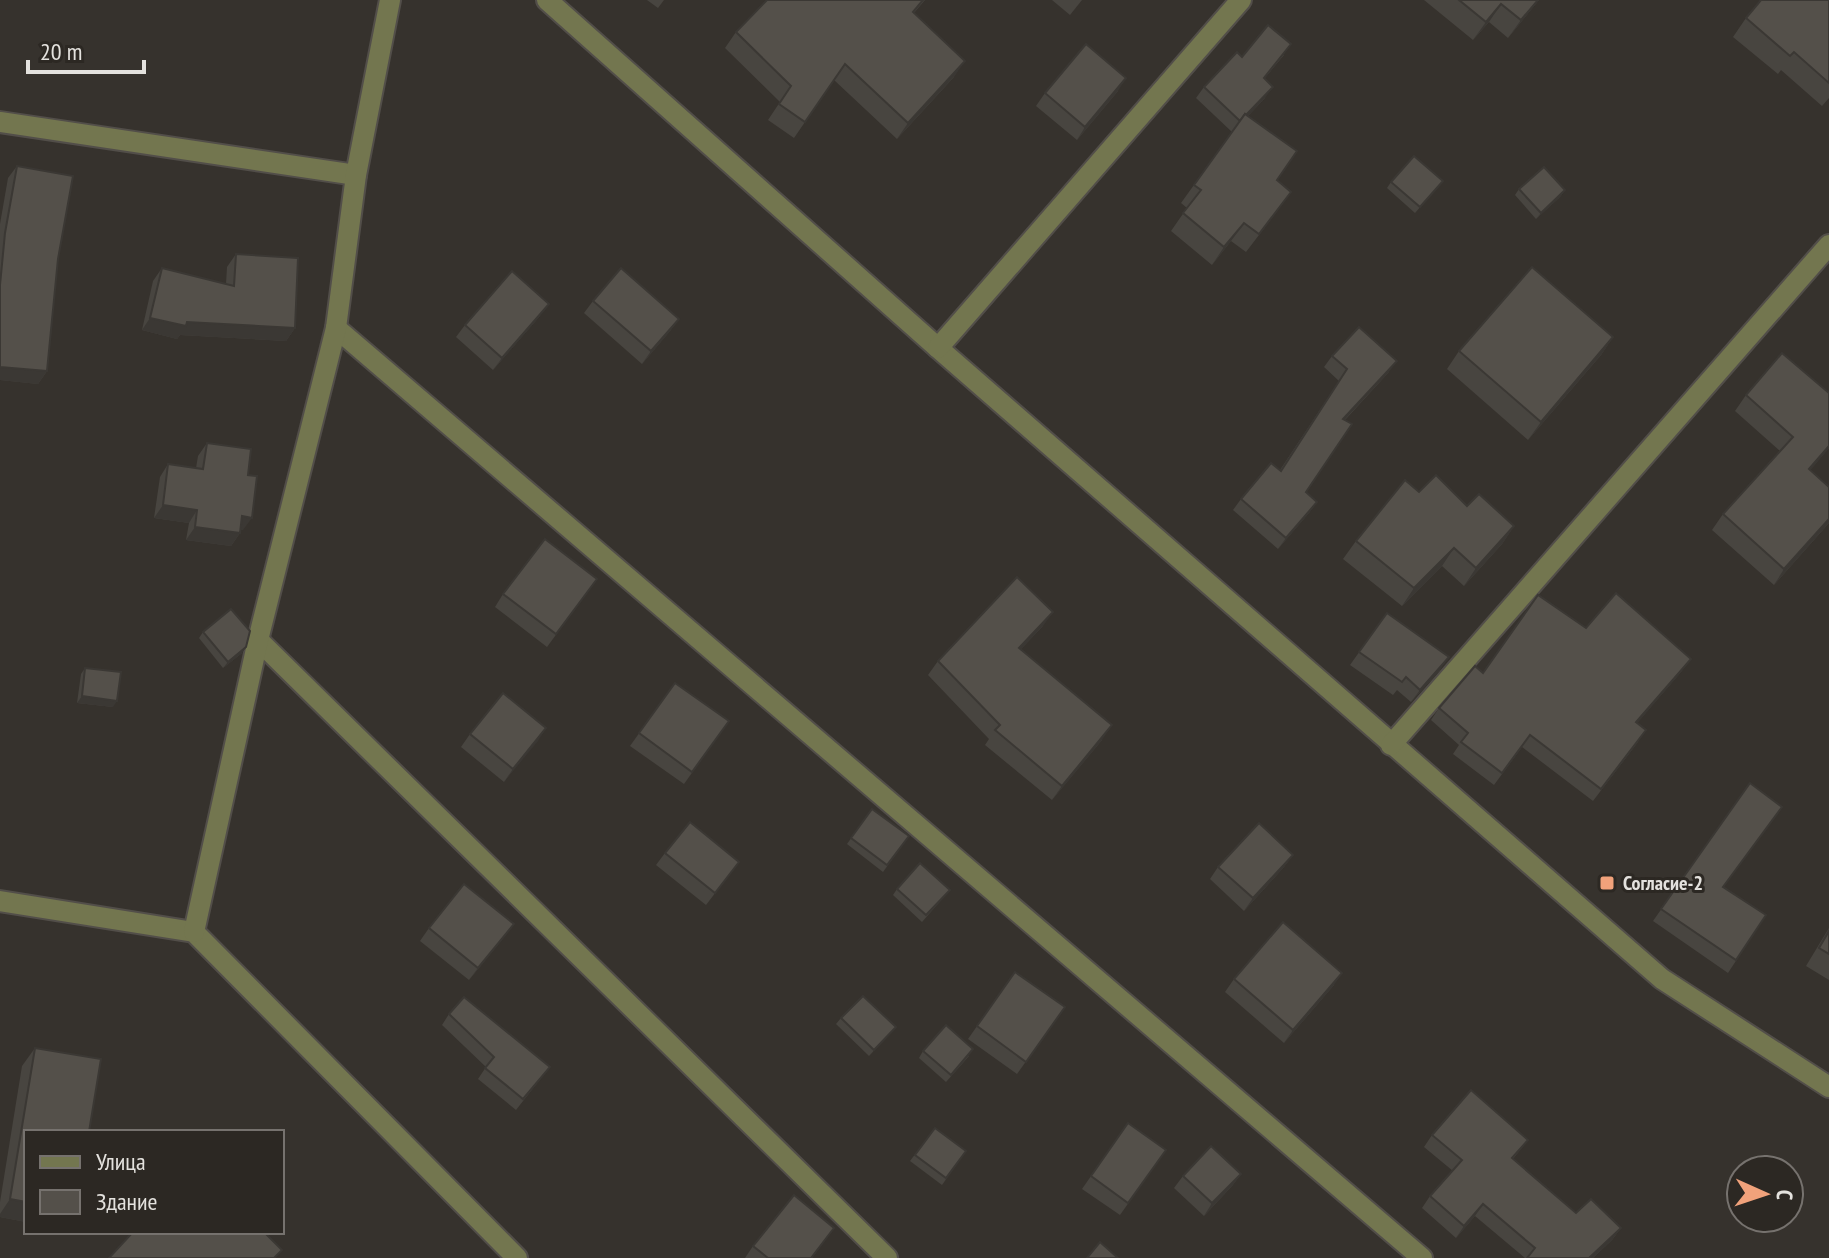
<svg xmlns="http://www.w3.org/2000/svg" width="1829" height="1258" font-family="'PT Sans Narrow',sans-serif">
<rect width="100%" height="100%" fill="#36322d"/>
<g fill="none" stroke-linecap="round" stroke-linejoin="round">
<g stroke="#524e49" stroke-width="24">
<g id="minor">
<polyline points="547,0 938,348 1662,979 1829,1087"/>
<polyline points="0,122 356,175"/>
<polyline points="336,328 1422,1258"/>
<polyline points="938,348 1241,0"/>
<polyline points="258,640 887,1258"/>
<polyline points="1391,745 1829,245"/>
<polyline points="0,901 194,932 517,1258"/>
<polyline points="194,932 258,640 336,328 356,175 390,0"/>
</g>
</g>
<use href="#minor" stroke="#73764f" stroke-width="20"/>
</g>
<g fill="#484540">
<polygon points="647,0 664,0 658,8"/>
<polygon points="767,0 925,0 914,13 954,77 897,139 834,80 794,138 768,120 780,102 725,48 736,32"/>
<polygon points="1052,0 1082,0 1070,15"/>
<polygon points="1424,0 1539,0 1508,38 1489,22 1473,40"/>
<polygon points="1829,0 1829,98 1822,106 1781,70 1778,74 1733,37 1746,18"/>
<polygon points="1284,55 1264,79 1265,98 1248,116 1277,180 1278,210 1246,252 1231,241 1212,265 1171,231 1187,208 1181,203 1232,132 1196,98 1204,87 1242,57"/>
<polygon points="1118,91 1077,140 1036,106 1045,93"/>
<polygon points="17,166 47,371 38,384 0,380 0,224 8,178"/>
<polygon points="1443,181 1415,213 1387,188 1391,182"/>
<polygon points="1519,189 1565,190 1560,197 1536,219 1515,195"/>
<polygon points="236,254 295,328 286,341 180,335 177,339 142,330 153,281 162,268 226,284 227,267"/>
<polygon points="593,301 679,319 670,331 642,364 584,313"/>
<polygon points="540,316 493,370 456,337 465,325"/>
<polygon points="1613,337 1601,355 1528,440 1447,369 1459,351"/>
<polygon points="1332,356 1389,372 1345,420 1306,492 1317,502 1309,513 1278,549 1233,510 1241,499 1280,470 1339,381 1324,367"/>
<polygon points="1746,395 1829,448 1810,470 1829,487 1829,523 1774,585 1712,530 1723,514 1780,451 1735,411"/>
<polygon points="207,443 248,475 243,530 240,530 240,533 231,546 186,540 189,523 154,518 160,477 168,464 196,468 198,456"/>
<polygon points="1419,492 1467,506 1514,526 1502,544 1464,586 1442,566 1402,606 1343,559 1356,541"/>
<polygon points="597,579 547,647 495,607 503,594"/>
<polygon points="1387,613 1440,670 1411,702 1397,690 1393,695 1350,665"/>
<polygon points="1043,626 1021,649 1102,740 1052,800 985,745 989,739 928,675 938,661"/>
<polygon points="1586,628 1682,671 1637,723 1638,742 1593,801 1522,747 1494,785 1453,754 1459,745 1431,720 1439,708 1483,673"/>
<polygon points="203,632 242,653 223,668 199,638"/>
<polygon points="85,668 113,707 77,703 81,674"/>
<polygon points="675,683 729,721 684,784 630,746"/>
<polygon points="546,728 504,782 461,747 470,734"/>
<polygon points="1750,783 1724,887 1766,915 1728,973 1653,921"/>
<polygon points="872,809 909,836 883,872 847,844"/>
<polygon points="665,853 739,862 706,905 656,865"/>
<polygon points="1293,855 1284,867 1244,911 1210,879 1218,867"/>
<polygon points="897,889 950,890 922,922 893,895"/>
<polygon points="429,928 505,936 469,980 420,941"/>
<polygon points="1829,928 1829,980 1806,966"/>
<polygon points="1015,972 1065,1007 1017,1074 968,1039"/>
<polygon points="1234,979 1334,985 1284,1043 1225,992"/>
<polygon points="449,1014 542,1077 516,1110 478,1079 486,1067 442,1025"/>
<polygon points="841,1018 896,1027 869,1056 836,1024"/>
<polygon points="35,1048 26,1222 0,1217 0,1202 22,1066"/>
<polygon points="923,1051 969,1056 946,1082 919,1058"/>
<polygon points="1128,1123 1166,1150 1120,1215 1082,1189"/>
<polygon points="935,1128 966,1151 942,1185 910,1161"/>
<polygon points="1432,1135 1528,1140 1513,1159 1576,1213 1621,1228 1612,1240 1593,1258 1525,1258 1475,1216 1456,1238 1422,1208 1430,1196 1453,1171 1424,1147"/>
<polygon points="1241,1174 1232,1186 1204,1216 1174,1188 1183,1176"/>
<polygon points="834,1228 812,1258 745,1258 753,1246"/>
</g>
<g fill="#3b3834">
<polygon points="1538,0 1539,0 1508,38 1521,20"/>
<polygon points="1501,4 1489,22 1473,40 1486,22"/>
<polygon points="965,61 954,77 897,139 908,123"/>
<polygon points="1126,78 1118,91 1077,140 1085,127"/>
<polygon points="1273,87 1265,98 1233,132 1240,121"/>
<polygon points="1565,190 1560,197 1536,219 1541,213"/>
<polygon points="1244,223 1231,241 1212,265 1224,247"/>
<polygon points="549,304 540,316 493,370 502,358"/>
<polygon points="150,318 187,322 295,328 286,341 180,335 177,339 142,330"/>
<polygon points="679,319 670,331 642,364 651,351"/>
<polygon points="1613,337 1601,355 1528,440 1541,422"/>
<polygon points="1397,361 1389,372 1335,430 1343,419"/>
<polygon points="0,367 47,371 38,384 0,380"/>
<polygon points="1829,446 1829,448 1798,485 1809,469"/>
<polygon points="1317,502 1309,513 1278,549 1286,538"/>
<polygon points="163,505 197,510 189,523 154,518"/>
<polygon points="242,516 252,518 243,530 233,529"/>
<polygon points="1829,519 1829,523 1774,585 1784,569"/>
<polygon points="1514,526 1502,544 1464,586 1476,568"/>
<polygon points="195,527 240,533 231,546 186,540"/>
<polygon points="1454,548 1442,566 1402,606 1414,588"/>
<polygon points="1053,612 1043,626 1009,662 1019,648"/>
<polygon points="246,647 242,653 223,668 228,662"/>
<polygon points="1449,657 1440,670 1411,702 1420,690"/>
<polygon points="1691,659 1682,671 1628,734 1636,722"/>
<polygon points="82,696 117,701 113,707 77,703"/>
<polygon points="1112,725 1102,740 1052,800 1062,786"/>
<polygon points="546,728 538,741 504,782 513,769"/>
<polygon points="1293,855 1284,867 1244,911 1253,898"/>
<polygon points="514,924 505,936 469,980 478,968"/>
<polygon points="1342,973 1334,985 1284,1043 1293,1030"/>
<polygon points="1241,1174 1232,1186 1204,1216 1212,1203"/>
<polygon points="10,1199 26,1202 26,1222 0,1217 0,1214"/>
<polygon points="1483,1204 1475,1216 1456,1238 1464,1226"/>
<polygon points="1621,1228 1612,1240 1593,1258 1589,1258"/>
</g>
<g fill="#54504a" stroke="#3b3834" stroke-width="2">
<polygon points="767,0 923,0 913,12 965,61 908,123 845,64 805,122 779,104 791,86 736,32"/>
<polygon points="1459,0 1538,0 1521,20 1501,4 1486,22"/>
<polygon points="1761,0 1829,0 1829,83 1794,52 1790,56 1746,18"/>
<polygon points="1268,25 1291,44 1264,78 1273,87 1246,115 1245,114 1240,121 1204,87 1237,52 1242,57"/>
<polygon points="1086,44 1126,78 1085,127 1045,93"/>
<polygon points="1245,114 1297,151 1277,180 1291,192 1259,234 1244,223 1224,247 1183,213 1201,190 1194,185"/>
<polygon points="1414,156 1443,181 1420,207 1391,182"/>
<polygon points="17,166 73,176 58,259 47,371 0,367 0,285 5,233"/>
<polygon points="1544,167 1565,190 1541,213 1519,189"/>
<polygon points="236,254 298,258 295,328 187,322 186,326 150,318 162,268 234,286"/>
<polygon points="1532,267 1613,337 1541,422 1459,351"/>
<polygon points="621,268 679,319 651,351 593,301"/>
<polygon points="512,271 549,304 502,358 465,325"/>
<polygon points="1359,327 1397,361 1343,419 1352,424 1306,492 1317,502 1286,538 1241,499 1271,463 1281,471 1347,369 1332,356"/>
<polygon points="1782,353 1829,393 1829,446 1809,469 1829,487 1829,519 1784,569 1723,514 1793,437 1746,395"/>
<polygon points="207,443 251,449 248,475 257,476 252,518 242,516 240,533 195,527 197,510 163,505 168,464 203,469"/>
<polygon points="1436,475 1467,506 1479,494 1514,526 1476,568 1454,548 1414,588 1356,541 1405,480 1419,492"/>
<polygon points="545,539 597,579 556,634 503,594"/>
<polygon points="1017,577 1053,612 1019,648 1112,725 1062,786 995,730 1000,725 938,661"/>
<polygon points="1616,593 1691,659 1636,722 1646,730 1601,789 1530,735 1502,773 1461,742 1468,733 1439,708 1475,666 1483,673 1538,595 1586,628"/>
<polygon points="231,609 250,631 246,647 228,662 203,632"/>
<polygon points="1387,613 1449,657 1420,690 1406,677 1402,682 1359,652"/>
<polygon points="85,668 121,672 117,701 82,696"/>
<polygon points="675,683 729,721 692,772 639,733"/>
<polygon points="503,693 546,728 513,769 470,734"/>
<polygon points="1750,783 1782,807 1723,887 1766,915 1736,960 1661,909"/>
<polygon points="872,809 909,836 887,865 851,838"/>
<polygon points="690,822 739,862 715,893 665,853"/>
<polygon points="1259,823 1293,855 1253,898 1218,867"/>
<polygon points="920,863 950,890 926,915 897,889"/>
<polygon points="464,884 514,924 478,968 429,928"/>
<polygon points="1283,922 1342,973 1293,1030 1234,979"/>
<polygon points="1829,931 1829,954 1819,948"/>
<polygon points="1015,972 1065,1007 1026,1062 977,1026"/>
<polygon points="863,996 896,1027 874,1050 841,1018"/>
<polygon points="464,997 550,1067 523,1099 485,1068 494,1057 449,1014"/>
<polygon points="946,1025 973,1049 951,1075 923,1051"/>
<polygon points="35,1048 101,1059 89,1132 26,1132 26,1202 10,1199"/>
<polygon points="1471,1090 1528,1140 1512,1158 1576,1213 1591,1199 1621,1228 1589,1258 1527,1258 1535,1248 1483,1204 1464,1226 1430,1196 1462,1160 1432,1135"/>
<polygon points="1128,1123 1166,1150 1128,1203 1091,1176"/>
<polygon points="935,1128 966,1151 946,1178 915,1155"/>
<polygon points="1211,1146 1241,1174 1212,1203 1183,1176"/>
<polygon points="794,1195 834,1228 811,1258 768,1258 753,1246"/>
<polygon points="133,1232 264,1232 282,1250 274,1258 109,1258"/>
<polygon points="1100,1242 1118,1258 1087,1258"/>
</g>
<rect fill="#f1a27b" stroke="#2c2823" stroke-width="3" x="1599" y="875" width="16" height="16" rx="4"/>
<g text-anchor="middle" stroke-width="6" stroke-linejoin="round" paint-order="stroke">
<g font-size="20" font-weight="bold" fill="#e4e2de" stroke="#2c2823" text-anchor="start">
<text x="1623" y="890">Согласие-2</text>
</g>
</g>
<rect x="24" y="1130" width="260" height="104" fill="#2c2823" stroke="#76726e" stroke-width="2"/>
<rect x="40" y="1156" width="40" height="12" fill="#73764f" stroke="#76726e" stroke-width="2"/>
<text x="96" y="1170" font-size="24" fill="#e4e2de">Улица</text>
<rect x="40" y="1190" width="40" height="24" fill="#54504a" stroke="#76726e" stroke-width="2"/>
<text x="96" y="1210" font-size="24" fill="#e4e2de">Здание</text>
<g transform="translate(1765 1194) rotate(93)"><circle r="38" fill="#2c2823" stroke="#76726e" stroke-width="2"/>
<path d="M0-6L14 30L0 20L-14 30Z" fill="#f1a27b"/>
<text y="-12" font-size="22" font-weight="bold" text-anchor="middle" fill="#e4e2de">С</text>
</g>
<path d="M28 60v12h116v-12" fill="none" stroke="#e4e2de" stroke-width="4"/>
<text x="40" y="60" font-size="24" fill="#e4e2de" stroke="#2c2823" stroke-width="6" paint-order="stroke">20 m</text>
</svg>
